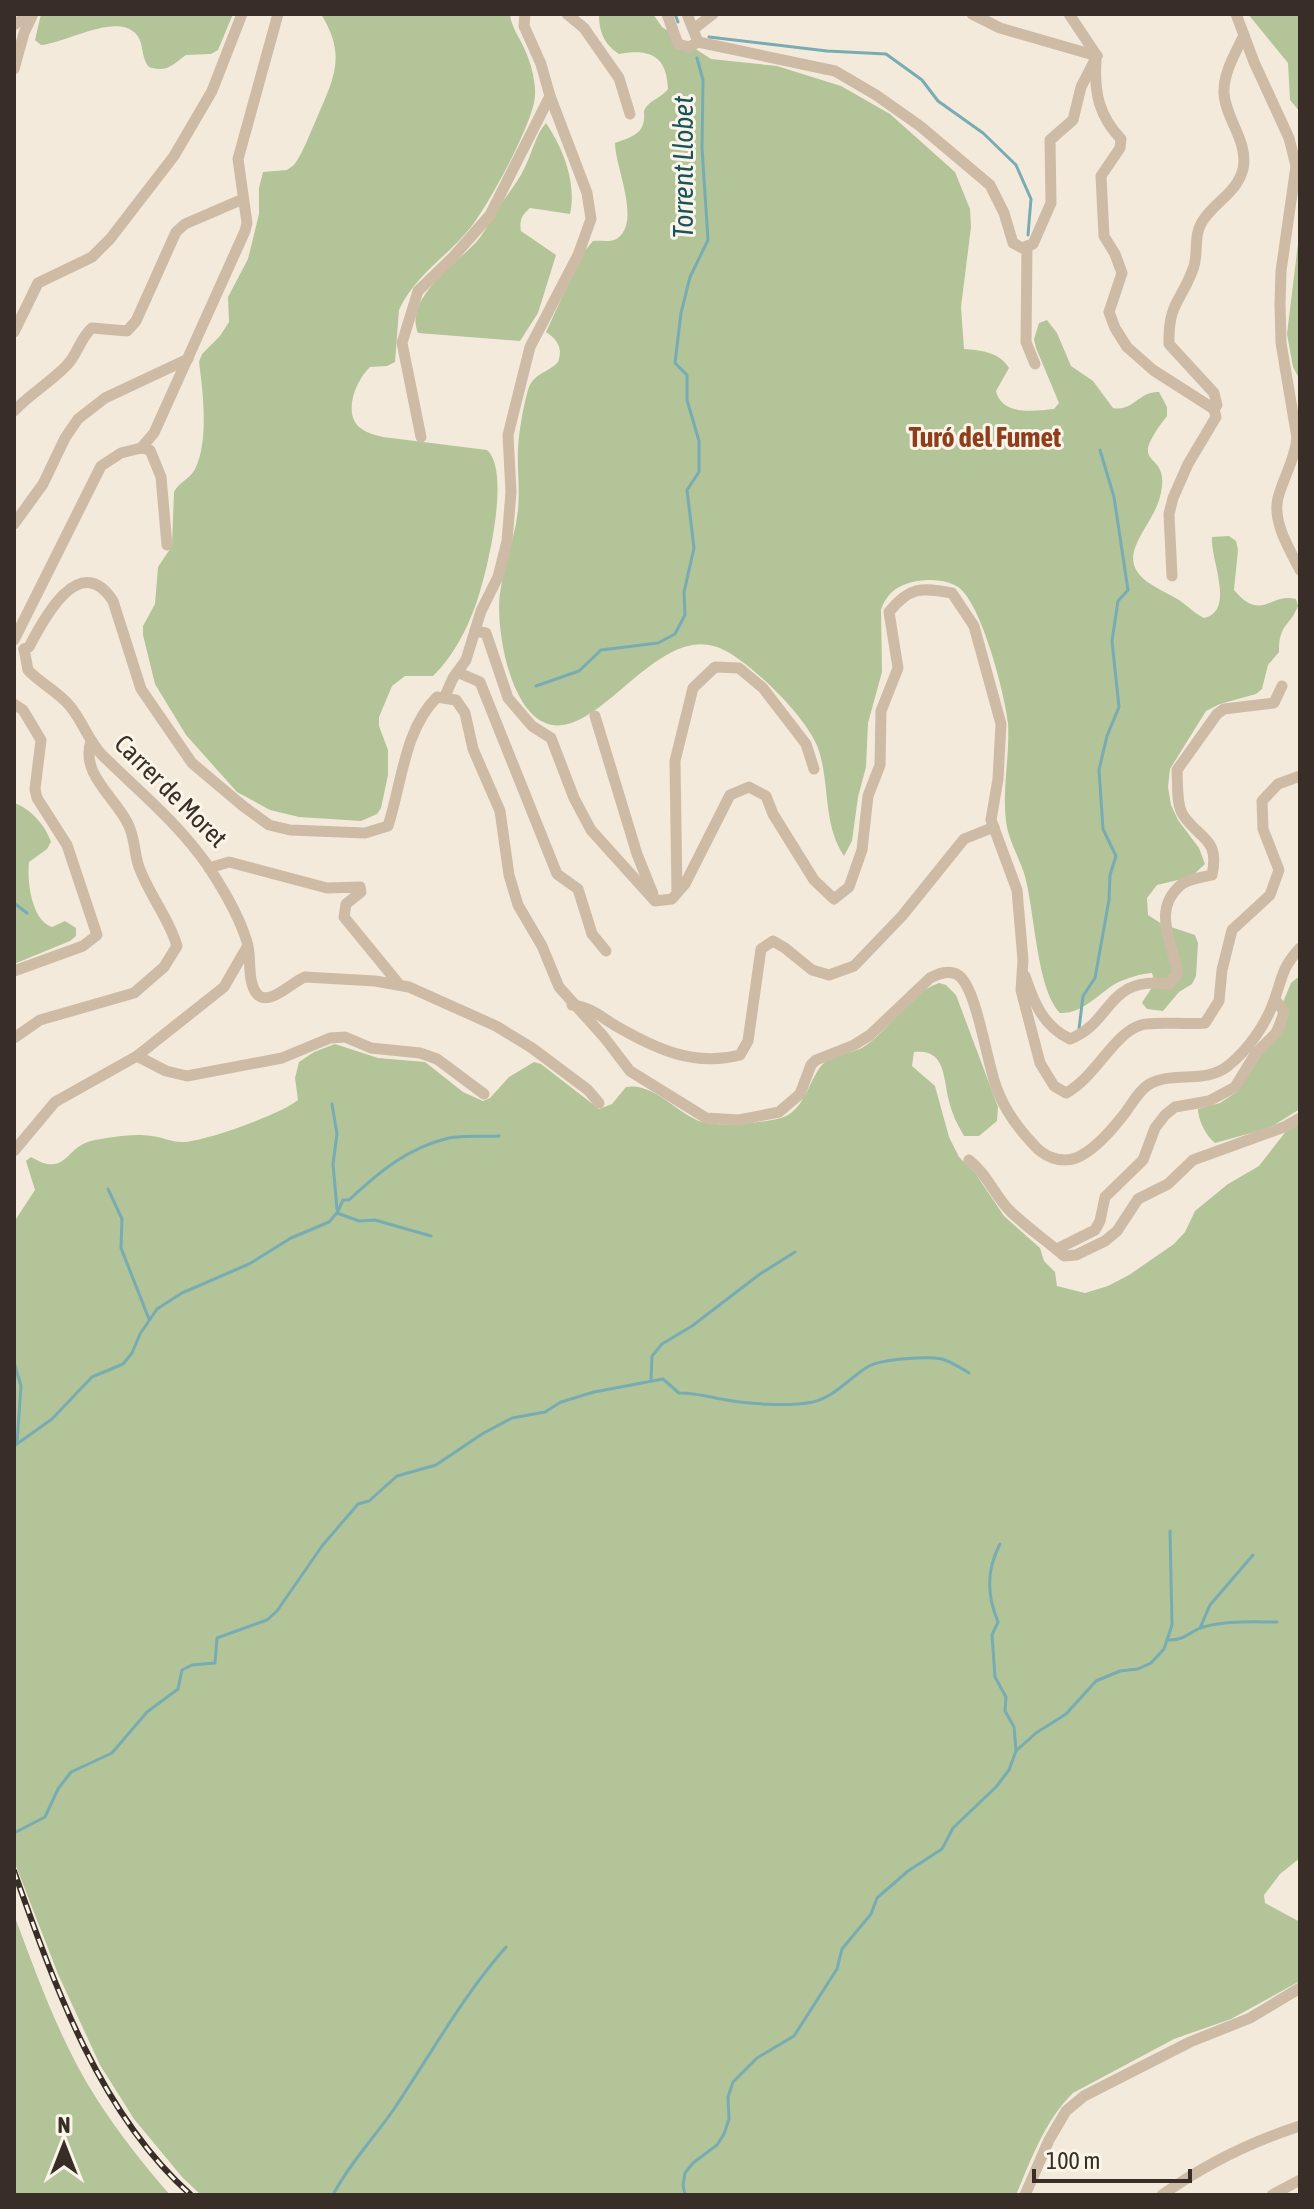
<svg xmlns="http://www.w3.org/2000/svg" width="1314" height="2209" font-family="'Asap Condensed',sans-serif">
<rect width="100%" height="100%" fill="#f4eadb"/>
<g fill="#b3c499">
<path d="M41,14h192l-15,36 -7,4 -25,1c-14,10 -19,18 -37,12 -9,-10 -4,-26 -15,-35 -20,-18 -69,11 -93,13l-6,-5z"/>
<path d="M321,14h189c1,13 9,22 14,34 6,12 12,33 11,47 0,25 -47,111 -64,132 -24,30 -56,48 -72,83l-4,52 -8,4 -17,1c-14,13 -27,45 -11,60 7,6 16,8 24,10l104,13c25,22 -1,127 -12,157 -9,24 -23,51 -42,69h-28l-13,10 -13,31v9l9,24v25l-7,33 -4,6 -16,7 -62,-4 -29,-7 -33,-18 -51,-57 -31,-51 -12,-49v-9l12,-22 3,-37 14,-21 2,-54c5,-10 16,-13 21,-23 14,-28 8,-77 4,-107l3,-8 18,-18 9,-14 -1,-25 20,-38 11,-45v-26l4,-16 24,-2 7,-5c10,-14 15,-30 22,-45 18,-42 31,-64 5,-106z"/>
<path d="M599,14h54l9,13 49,32 66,7 64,20 49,28 65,58 15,37 1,18 -10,80 3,42c16,1 36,3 45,19l-13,23c6,25 38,20 58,18l5,-6 -23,-55 -2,-9 5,-16 8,-3 10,13 14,33 22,15 20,27c20,4 26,-17 46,-16l8,15v9c-42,54 -1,33 -5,70 -2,23 -16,37 -25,57 -16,34 21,44 42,57 9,6 15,13 25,18 32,-7 6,-59 8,-81l17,-1 7,5 2,9 -4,40c28,33 36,2 62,9l2,7c-9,22 -19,17 -19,46l-11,13 -6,24 -6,5 -36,10 -14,7 -36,58 -2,18 3,18 7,15 21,28 6,16 -14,13 -34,8 -10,13 1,17 14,9 33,11 3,8 -2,33 -4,8 -13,8 -16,19 -16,-2 -5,-6c6,-12 15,-16 10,-30 -12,1 -26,5 -37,11 -18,11 -33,30 -55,29 -24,-25 -25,-104 -36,-140 -6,-18 -16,-34 -18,-52 -4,-33 4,-66 2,-98 -3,-29 -27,-121 -50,-136 -9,-6 -20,-7 -30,-7 -22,1 -40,8 -47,30l1,62 -14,51 -2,44 -8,30 -6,44 -8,15c-21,-32 -14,-69 -25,-105 -9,-31 -65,-85 -93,-100 -63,-36 -121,82 -174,74 -42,-7 -57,-98 -52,-132 4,-28 15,-55 18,-83 2,-20 -1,-41 0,-61 1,-18 5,-41 10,-59 5,-17 20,-17 30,-28 5,-14 0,-22 -12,-30l36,-78 11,-13c8,-1 18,2 25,-3 23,-18 -3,-71 -3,-95 13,-5 28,-8 29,-24 1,-7 -2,-7 3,-13 6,-7 15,-9 21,-17 -1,-33 -18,-41 -49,-35 -15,-10 -20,-22 -20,-40z"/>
<polygon points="1248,14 1300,14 1300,112 1290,100 1288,63"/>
<path d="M546,123c17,25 31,60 24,91l-40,-6c-8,7 -11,12 -9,23l35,24 -18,58 -18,28 -102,-8c-15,-35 41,-71 60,-93 8,-10 13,-21 20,-32 9,-13 20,-26 27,-41 7,-14 11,-33 21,-44z"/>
<polygon points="1300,227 1300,380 1293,367 1287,334"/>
<path d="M14,803c16,5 32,23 37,39l-4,7 -18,13c-2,18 2,58 23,65l13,-6 11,7v8l-6,5 -56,23z"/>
<path d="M1297,978h3v131l-31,19 -54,15c-9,-7 -17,-23 -17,-34l22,-6 18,-12 23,-36 30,-72z"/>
<path d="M939,983l7,2 10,10 42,112 -1,14 -18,15h-15c-7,-12 -12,-22 -15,-35 -6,-23 -3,-53 -35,-49l-2,14 23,20 14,51 10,20 16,16 29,43 36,32 4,13 11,11 2,14 28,7 23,-7 21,-11 45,-31 11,-12 10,-21 33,-27 31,-18 28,-36 13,-7v735l-20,16 -16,21 1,8 35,19v59l-69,38 -57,20 -101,54c-28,27 -42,67 -57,102h-815l-19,-18 -48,-58 -34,-54 -42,-91 -44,-113v-639l21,-32 -9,-29 5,-4c37,22 33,-12 64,-17 17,-3 39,-7 56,-4 11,1 20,6 31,6 22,0 99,-28 116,-42l-3,-22 4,-16 15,-10 21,-8 43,14 47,4 38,30 20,9 7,-3 19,-21 25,-15 7,2 58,45 13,-5 14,-17c28,-5 51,27 76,35 19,5 60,1 79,-4 23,-7 27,-35 40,-52 11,-13 31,-11 44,-20 27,-18 42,-52 74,-63z"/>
<path d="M14,1915c24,63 47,129 84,186 22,34 46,64 72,94h-156z"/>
</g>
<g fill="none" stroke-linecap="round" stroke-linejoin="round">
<g stroke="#77acb3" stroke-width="3">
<polyline points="675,14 678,22"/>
<polyline points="709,37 827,51 886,54 922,80 938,101 983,133 1016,165 1031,199 1028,235"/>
<polyline points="536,686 579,671 601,650 658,643 675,634 685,615 684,592 694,548 687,490 699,472 699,441 687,400 687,375 675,363 681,313 690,277 708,240 702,148 703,80 697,58"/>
<polyline points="14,903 27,913"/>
<polyline points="1079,1029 1083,996 1095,978 1109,900 1110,875 1116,856 1103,829 1099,770 1107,736 1119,707 1112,641 1118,601 1128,590 1114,497 1100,450"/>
<polyline points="332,1104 337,1134 333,1164 337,1209"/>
<polyline points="108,1189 122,1219 121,1248 149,1319"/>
<polyline points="337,1213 359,1221 375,1220 431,1236"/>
<polyline points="14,1362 21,1386 17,1443"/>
<polyline points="651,1381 652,1356 662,1344 692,1326 760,1274 795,1252"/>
<path d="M14,1446l38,-27 40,-42 31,-13 9,-11 8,-19 17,-25 25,-16 67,-29 42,-26 38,-16 8,-9 6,-13h6c30,-28 58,-52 100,-62 15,-3 34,-1 50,-2"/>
<path d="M1000,1544c-14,27 -13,51 -2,78l-6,13 3,42 11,20 -1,14 9,16 2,24"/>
<polyline points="1200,1628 1210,1605 1253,1555"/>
<path d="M1169,1640c14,0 17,-5 29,-11 20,-9 58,-7 79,-7"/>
<path d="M14,1833l31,-16 13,-28 13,-17 41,-19 35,-41 31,-23 4,-19 10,-5 23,-2 2,-25 50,-18 10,-9 45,-65 36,-42 11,-3 28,-25 39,-11 46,-31 30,-16 33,-6 16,-10 33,-10 69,-13 16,14c16,0 27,3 42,6 25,5 67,8 92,3 22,-5 37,-25 56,-36 14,-7 58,-10 73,-7 10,3 19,9 27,14"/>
<path d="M333,2195c16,-31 41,-57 61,-86 37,-55 68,-112 112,-162"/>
<polyline points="685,2195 683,2185 685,2173 693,2163 717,2145 724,2134 729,2119 728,2097 733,2082 757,2058 794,2036 837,1969 842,1949 871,1914 877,1898 908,1871 942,1849 953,1828 996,1787 1009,1770 1016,1751 1036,1733 1066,1714 1096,1681 1120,1671 1138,1669 1151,1663 1164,1649 1172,1625 1170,1531"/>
</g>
<g stroke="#cdbba6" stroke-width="11">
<polyline points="567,14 584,28 619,78 630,114"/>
<polyline points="667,14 678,44 689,47 698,42"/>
<polyline points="687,14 698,42 835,71 876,95 920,126 990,185 1004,213 1013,243 1022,248 1033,244 1051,203 1050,140 1073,120 1081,87 1097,56"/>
<polyline points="972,14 1000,28 1097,56"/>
<polyline points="1069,14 1097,56"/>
<path d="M1236,14l18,48 35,76 7,28 -15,105 -1,33 1,39 16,95c-2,22 -14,40 -19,60 -6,24 12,52 22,72"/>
<polyline points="14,25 30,14"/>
<polyline points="695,28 713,14"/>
<path d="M1096,61c-2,32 3,55 25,78l-1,9 -19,28 3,60 11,18 7,19 -13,39 6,16 12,19 26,23 61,39"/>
<polyline points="14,69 24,33 33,14"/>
<polyline points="1027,246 1026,342 1035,364"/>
<polyline points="14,332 38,283 92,257 110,239 174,156 212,91 242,14"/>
<path d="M14,411c16,-17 37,-29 53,-46 11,-11 13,-27 25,-37l35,3 9,-10 40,-89 9,-8 58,-25"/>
<polyline points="421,437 402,343 418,291 454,256 490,215 550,96"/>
<polyline points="141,448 154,433 245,231 247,223 238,159 278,14"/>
<polyline points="141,448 150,450 161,477 167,545"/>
<polyline points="14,524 43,484 65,438 78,419 105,398 188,359"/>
<path d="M1172,576l-3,-62 4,-16 15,-34 28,-47 -2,-8 3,-4 -3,-12 -45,-49c-1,-41 12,-42 24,-75 6,-15 0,-33 9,-47 12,-20 35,-29 41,-53 6,-27 -18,-51 -19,-76 -1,-20 12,-41 20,-58"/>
<path d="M475,631l11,2 22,65 24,28 19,12 23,60 17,32 64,71 17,-2 13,-15 45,-89 19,-8 17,9 7,18 41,66 20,19 15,-12 13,-37 6,-54 12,-31 1,-54 17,-43 -9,-56c20,-25 32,-25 63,-19l22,33 27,98 -3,55 -7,41 26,70 6,70 -2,30 19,73 14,23 12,7c29,-15 48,-60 75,-68 12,-4 47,0 64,-2l14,-22 3,-31 10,-40 38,-35 9,-25 -16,-41 -1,-28 16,-17 22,-8"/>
<polyline points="14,640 101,466 121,453 141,448"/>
<path d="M24,649l5,-2c15,-29 51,-97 84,-46l28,88 51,74 51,43 26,19 21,5 75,3 23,-7c14,-43 16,-96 49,-129l19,3 9,13 8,36 27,62 9,64 9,30 24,41 17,41 45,50 26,34 76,47 33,2 40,-8 21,-18 11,-29 5,-5 38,-15 16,-10 60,-57c8,-4 19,-9 28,-3 19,12 29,90 39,114 8,22 20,38 36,55 10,12 27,20 43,14 17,-7 34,-26 45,-40 9,-10 16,-26 27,-33 23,-15 58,0 81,-20 19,-15 37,-41 45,-64 9,-25 7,-32 26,-53"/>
<path d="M24,649l4,21c12,13 29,21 41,35 14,16 19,36 34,51 36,35 76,68 105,110 15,23 31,49 39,76 5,14 -1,41 11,53 12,11 35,-14 47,-18l70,4 34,6 87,39 36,22 56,42 11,13"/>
<polyline points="457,672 480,682 557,874 578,889 592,934 606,951"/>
<polyline points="445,696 453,678 466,660 481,611 498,577 507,541 511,492 508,435 530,347 578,255 591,219 587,193 550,96 541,64 524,26 525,14"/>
<polyline points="14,704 23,710 41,740 35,789 37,798 67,845 97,935 83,946 14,971"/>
<polyline points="595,716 637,854 653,894"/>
<polyline points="209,868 229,862 327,888 360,887 361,892 346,904 344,917 398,983"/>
<polyline points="677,893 675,761 693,688 715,667 739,668 763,688 806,744 814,769"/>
<path d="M1025,976c9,27 18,50 45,63 43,-16 36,-64 99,-55l9,-11c-6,-31 -27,-64 4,-89 7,-5 21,-7 30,-9 8,-37 -12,-35 -29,-60 -7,-11 -5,-31 -6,-45l40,-56 7,-5 50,-6 8,-17"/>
<path d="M572,1005c19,2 29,12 44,21 40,23 78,41 124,29l8,-14 13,-92 12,-8 12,7 27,22 17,5 25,-9 48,-50 62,-77 30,-12"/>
<path d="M14,1038l26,-18 94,-27 30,-26 13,-21c-8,-28 -28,-51 -38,-79 -5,-14 -4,-30 -11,-43 -13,-27 -48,-50 -37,-83"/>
<polyline points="137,1056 166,1071 187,1076 282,1058 330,1038 345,1037 371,1048 420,1053 437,1059 484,1094"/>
<polyline points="14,1151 55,1102 137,1056 224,987 247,947"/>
<path d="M969,1160c18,14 25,34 40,50 17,17 37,30 55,46l12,-1 29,-14 12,-10 21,-32 30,-15 25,-24 91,-33 16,-9"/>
<polyline points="1057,1249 1095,1230 1100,1221 1105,1197 1143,1160 1155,1128 1165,1115 1175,1107 1209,1101 1235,1087 1256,1053 1278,1031 1284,1012 1275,999"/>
<polyline points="1025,2195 1049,2140 1066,2111 1084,2096 1190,2042 1250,2018 1300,1988"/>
<path d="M1162,2195c42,-30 88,-53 138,-69"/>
<polyline points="1272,2195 1300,2180"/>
</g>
<g stroke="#382e27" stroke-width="6">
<path id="rail" d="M14,1871c40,113 85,242 177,324"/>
</g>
<use href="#rail" stroke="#fbf4e8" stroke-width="3" stroke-dasharray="9" stroke-linecap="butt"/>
</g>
<g text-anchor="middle" stroke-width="6" stroke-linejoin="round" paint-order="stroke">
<g font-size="26" fill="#382e27" stroke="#fbf4e8">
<text transform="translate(171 791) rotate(45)" y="9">Carrer de Moret</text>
</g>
<g font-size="28" font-style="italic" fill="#19545d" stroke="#fbf4e8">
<text transform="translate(683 167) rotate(-90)" y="10">Torrent Llobet</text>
</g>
<g font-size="28" font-weight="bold" fill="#8e3e1a" stroke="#fbf4e8">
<text x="985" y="447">Turó del Fumet</text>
</g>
</g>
<rect width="1314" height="2209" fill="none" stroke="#382e27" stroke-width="32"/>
<g transform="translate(64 2145)" stroke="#fbf4e8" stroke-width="6" paint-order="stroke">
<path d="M0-6L14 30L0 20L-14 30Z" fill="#382e27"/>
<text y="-12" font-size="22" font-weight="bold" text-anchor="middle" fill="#382e27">N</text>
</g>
<path d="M1034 2169v12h156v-12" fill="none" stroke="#382e27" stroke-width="4"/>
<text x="1046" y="2169" font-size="24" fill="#382e27" stroke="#fbf4e8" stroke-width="6" paint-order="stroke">100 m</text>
</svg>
